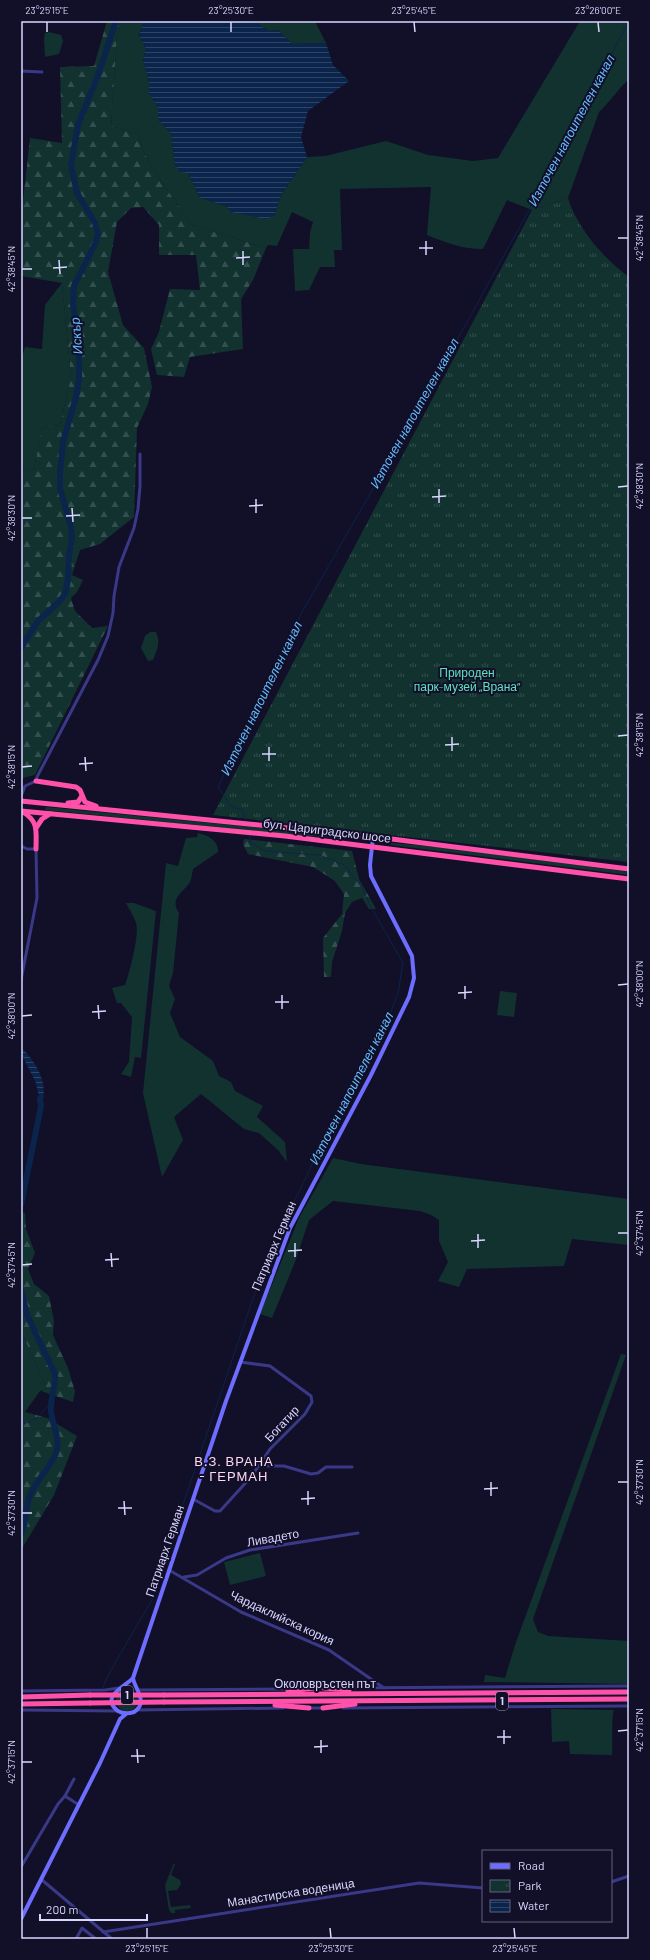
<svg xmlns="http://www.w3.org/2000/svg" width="650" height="1960" font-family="Barlow,sans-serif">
<defs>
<pattern id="forest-firs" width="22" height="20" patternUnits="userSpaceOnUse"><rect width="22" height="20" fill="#123230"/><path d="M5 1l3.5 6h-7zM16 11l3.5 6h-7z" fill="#344f4f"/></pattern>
<pattern id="park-tufts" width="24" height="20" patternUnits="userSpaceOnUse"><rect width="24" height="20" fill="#123230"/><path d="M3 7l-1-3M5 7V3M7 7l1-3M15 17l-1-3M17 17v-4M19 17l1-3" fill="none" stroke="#344f4f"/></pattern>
<pattern id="water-rules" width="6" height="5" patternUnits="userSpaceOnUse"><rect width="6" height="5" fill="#0b244b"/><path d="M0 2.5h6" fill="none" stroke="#2e4366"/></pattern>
</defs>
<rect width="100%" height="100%" fill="#120f28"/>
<g fill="#123230">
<path d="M122,21h22l-5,14 7,14 -3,9 6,24v11l9,15v11l13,15 4,31 13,8 12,25 26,8 5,6 43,4 7,-21 26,-38 18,-1 61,-15 42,14 45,6 25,-3 82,-137h49v58c-11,10 -19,23 -30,33l-31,86 -36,12 -25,-10 -24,49c-21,0 -36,-6 -56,-14l4,-48 -91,2 2,61h-8l1,17h-15l-11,23 -14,1 -2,-42h16l1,-17 3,-10 -21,-10 -15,34 -9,-1 -2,3 -74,-23 -34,-48 -15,-26 -5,-17 -27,-8 6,-90z"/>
<polygon points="253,21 315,21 326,43 292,44 278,30 269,31"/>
<polygon points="49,32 61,35 63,41 59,54 45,57 44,38 45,33"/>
<polygon points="62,283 71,377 60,425 42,428 34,469 21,472 21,361 25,347 42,349 45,305"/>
<path d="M150,632h6c5,10 1,18 -3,28l-5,1 -7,-13 4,-12z"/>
<polygon points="46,807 365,838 366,839 307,836 45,810"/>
<path d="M198,833c10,2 21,8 20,19l-25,17c-1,4 -1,9 -3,13 -7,11 -21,16 -11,31l-6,60 -4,13 6,13 -5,14 10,24 33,24 6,15 12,6 4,9 28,15 -6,11 28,25 2,20 -9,-12 -19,-17 -15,-4 -43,-35 -27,23 9,23 -21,37 -19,-84 23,-230 12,3 8,-28 11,-1z"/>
<polygon points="391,843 449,848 629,872 629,875 391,845"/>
<path d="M126,903h8l22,8 -15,147 -6,-1 -4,20 -10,-3 8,-12 3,-45 -11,-14h-4l-5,-15 13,-3c4,-10 15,-52 11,-62 -2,-7 -7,-14 -10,-20z"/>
<polygon points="500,991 517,993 514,1017 497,1015"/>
<polygon points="333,1158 361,1164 629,1199 629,1245 572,1239 564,1266 467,1269 459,1287 438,1281 448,1262 439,1241 439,1220 431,1215 420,1211 333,1201 309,1220 295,1262 272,1318 260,1314 299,1218"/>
<polygon points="21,1331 44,1382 46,1389 40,1391 25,1412 21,1414"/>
<polygon points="621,1354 626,1355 533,1619 538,1632 548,1636 629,1641 629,1684 484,1682 485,1675 505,1678 515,1645"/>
<polygon points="260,1553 266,1576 230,1585 224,1562"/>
<circle cx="127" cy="1700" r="11"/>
<path d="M551,1709l63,1c-3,8 -1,34 -2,45l-42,-1 -1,-13 -17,1z"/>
<polygon points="174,1863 175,1864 171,1875 180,1880 181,1884 177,1890 168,1891 171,1907 190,1905 191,1908 175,1910 175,1913 171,1913 169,1910 165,1885"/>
</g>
<g fill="url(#forest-firs)">
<polygon points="107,21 122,21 117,36 111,126 138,134 143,151 158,177 192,225 266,248 253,280 241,299 243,349 190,357 184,377 157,375 151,349 159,332 170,289 200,290 196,255 159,255 159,225 143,207 131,208 117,222 108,272 123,325 144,348 152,387 148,404 137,428 134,517 100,544 80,550 72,575 83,580 77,592 71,598 75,611 92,628 108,626 35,775 23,778 21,782 21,472 34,469 42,428 60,425 71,377 62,283 21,276 21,219 30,138 62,143 60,67 94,66"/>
<polygon points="244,839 352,851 359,879 376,909 369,909 362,898 352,902 345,913 342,931 332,962 331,977 324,977 323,938 342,914 344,894 335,881 313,867 248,854 243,844"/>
<polygon points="21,1212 25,1213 26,1229 35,1253 28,1269 34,1284 49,1296 54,1321 53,1335 68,1368 75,1391 73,1402 41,1391 46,1389 44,1382 21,1331"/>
<polygon points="25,1412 47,1418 77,1436 54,1495 21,1550 21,1414"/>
</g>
<path fill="url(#park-tufts)" d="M568,198c9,30 36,61 61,79v585l-416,-47 319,-605z"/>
<g fill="url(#water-rules)">
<polygon points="144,21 253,21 269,31 278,30 292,44 326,43 333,65 349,81 308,111 301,137 307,157 281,195 274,216 266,219 231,212 226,206 200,198 188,173 180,172 175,165 171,134 158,119 158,108 149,93 149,82 143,58 146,49 139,35"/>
<path d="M21,1047c15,15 29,37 20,59l-5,-23 -15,-30z"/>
</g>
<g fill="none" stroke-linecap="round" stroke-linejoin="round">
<g stroke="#0b244b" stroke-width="1">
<polyline points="245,821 243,811 230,805 218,787 301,614 421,405 528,212 629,21"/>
<polyline points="21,1425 37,1418 50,1404"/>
<polyline points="176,1525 267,1257 327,1134 384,1030 398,993 403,963 371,907 361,885 343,864 319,855 265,851 251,843 249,834"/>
<polyline points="103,1688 107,1677 153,1598 161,1570"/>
</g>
<g stroke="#0b244b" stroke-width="6">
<polyline points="21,648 38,621 59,602 65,594 68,580 69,556 72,538 71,527 60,488 60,473 63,442 76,397 79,379 79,341 73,304 74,286 96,242 98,234 95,223 77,193 71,165 78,125 98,75 116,21"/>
<polyline points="21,1205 41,1106 40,1099"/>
<path d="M21,1290l6,25 28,59c1,12 -5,24 -4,37 1,14 10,27 5,42 -6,16 -22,29 -27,45 -4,12 -2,23 -8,36"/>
</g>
<g stroke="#393988" stroke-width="3">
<polyline points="21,71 42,72"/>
<polyline points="22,794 25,786 36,781 37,777 98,660 108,636 113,613 114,596 119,567 134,528 138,509 140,486 140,454"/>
<polyline points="21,846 27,849 36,849 37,898 21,980"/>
<polyline points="259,1466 284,1466 311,1474 318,1473 326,1467 352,1467"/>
<polyline points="193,1499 215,1511 220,1511 251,1477 270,1449 305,1414 312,1402 311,1396 270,1366 240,1362"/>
<polyline points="169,1570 241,1612 329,1650 384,1688"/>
<polyline points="184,1577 197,1575 226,1558 250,1550 358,1533"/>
<polyline points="313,1688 325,1688"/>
<polyline points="347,1688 629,1686"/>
<polyline points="137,1690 291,1689"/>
<polyline points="21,1691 105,1690 119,1688"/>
<polyline points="309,1708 323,1708"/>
<polyline points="343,1708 629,1706"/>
<polyline points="21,1710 117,1711"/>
<polyline points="137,1710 283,1708"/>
<polyline points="65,1796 74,1779"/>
<polyline points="21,1867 58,1804 65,1796 79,1805"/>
<polyline points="42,1880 112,1939"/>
<polyline points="611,1882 629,1876"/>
<polyline points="103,1932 419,1883 483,1888"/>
<polyline points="76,1939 82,1928 96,1939"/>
</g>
<g stroke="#6d6dff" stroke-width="4">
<path d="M133,1678c2,12 16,24 1,34 -6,2 -11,2 -16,-1 -19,-14 8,-25 15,-33l93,-277 64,-173 81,-153 38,-78 5,-19 -2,-22 -41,-80 -1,-11 3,-28"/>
<polyline points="21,1919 100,1763 120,1719 126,1714"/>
</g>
<g stroke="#ff51aa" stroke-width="5">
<polyline points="36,781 76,787 80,790 85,802 96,806"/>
<polyline points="21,801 368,836 629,869"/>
<polyline points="68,803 78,802 82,796"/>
<polyline points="21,811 285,836 629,879"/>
<path d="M23,812c16,10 13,19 13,37"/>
<polyline points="36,828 42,819 50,814"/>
<polyline points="324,1688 349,1690"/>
<polyline points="288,1691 314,1688"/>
<polyline points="164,1695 629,1692"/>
<polyline points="21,1697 90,1695"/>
<polyline points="164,1702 629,1699"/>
<polyline points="21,1704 90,1703"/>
<polyline points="275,1705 309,1708"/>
<polyline points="323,1708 355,1704"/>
</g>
<g stroke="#ff51aa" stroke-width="5">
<polyline points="90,1695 164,1695"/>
<polyline points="90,1703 164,1702"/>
</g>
</g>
<path fill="none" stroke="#d9d6ff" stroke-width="1.5" d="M47,22v10M231,22v10M414,22l1,10M598,22l1,10M618,238h10M426,241v14M419,248h14M243,251v14M236,258l14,-1M59,260l1,14M53,268l14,-1M22,269h10M618,487l10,-1M439,489v14M432,497l14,-1M256,499v14M249,506l14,-1M72,508l1,14M66,516l14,-1M22,518h10M618,736l10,-1M452,737v14M445,745l14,-1M269,747v14M262,754h14M85,757l1,14M79,764l14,-1M22,767l10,-1M618,985l10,-1M465,986v13M458,993l14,-1M282,995v14M275,1002h14M98,1005l1,14M92,1012l14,-1M22,1016l10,-1M618,1233h10M478,1234v14M471,1241l14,-1M295,1243v14M288,1251l14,-1M111,1253l1,14M105,1260l14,-1M22,1265l10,-1M491,1482v14M618,1482h10M484,1489l14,-1M308,1491v14M301,1499l14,-1M124,1501l1,14M118,1508h14M22,1513h10M504,1730v14M618,1731l10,-1M497,1737h14M321,1740v13M314,1747l14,-1M137,1749l1,14M131,1756h14M22,1762h10M147,1928v10M330,1928l1,10M514,1928l1,10"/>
<g text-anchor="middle" stroke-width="4" stroke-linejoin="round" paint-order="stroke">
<g fill="#120f28" stroke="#9d9abe" stroke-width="1">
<rect x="121" y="1686" width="12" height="18" rx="3"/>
<rect x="496" y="1692" width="12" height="18" rx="3"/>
</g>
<g font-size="11" font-weight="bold" fill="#d9d6ff">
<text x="127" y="1699">1</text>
<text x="502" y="1705">1</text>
</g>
<g font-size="12" fill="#5de3be" stroke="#120f28">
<text x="467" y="677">Природен<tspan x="467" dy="14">парк-музей „Врана“</tspan></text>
</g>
<g font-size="12" fill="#d9d6ff" stroke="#120f28">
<text transform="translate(327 831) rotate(7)" y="4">бул. Цариградско шосе</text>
<text transform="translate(274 1246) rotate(-67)" y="4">Патриарх Герман</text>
<text transform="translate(282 1424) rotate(-47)" y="4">Богатир</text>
<text transform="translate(273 1538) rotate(-10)" y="4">Ливадето</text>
<text transform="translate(165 1551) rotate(-71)" y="4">Патриарх Герман</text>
<text transform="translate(282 1618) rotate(25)" y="4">Чардаклийска кория</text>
<text x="325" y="1688">Околовръстен път</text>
<text transform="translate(291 1893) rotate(-9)" y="4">Манастирска воденица</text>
</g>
<g font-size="13" font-style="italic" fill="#64bcff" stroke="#120f28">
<text transform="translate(571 130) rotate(-62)" y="5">Източен напоителен канал</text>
<text transform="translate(76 336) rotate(-95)" y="5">Искър</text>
<text transform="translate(414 413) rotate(-61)" y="5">Източен напоителен канал</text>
<text transform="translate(261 698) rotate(-64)" y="5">Източен напоителен канал</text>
<text transform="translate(351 1088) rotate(-63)" y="5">Източен напоителен канал</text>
</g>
<g font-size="13" letter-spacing="1" fill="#ffd8f2" stroke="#120f28">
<text x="234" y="1466">В.З. ВРАНА<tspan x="234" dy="15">- ГЕРМАН</tspan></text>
</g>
</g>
<rect width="650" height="1960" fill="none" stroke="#120f28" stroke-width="44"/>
<rect x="482" y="1850" width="130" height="72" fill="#120f28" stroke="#625f7e"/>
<rect x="490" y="1863" width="20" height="6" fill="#6d6dff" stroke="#625f7e"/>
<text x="518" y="1870" font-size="12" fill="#d9d6ff">Road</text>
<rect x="490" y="1880" width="20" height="12" fill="url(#park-tufts)" stroke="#625f7e"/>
<text x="518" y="1890" font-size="12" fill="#d9d6ff">Park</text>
<rect x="490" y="1900" width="20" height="12" fill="url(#water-rules)" stroke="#625f7e"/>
<text x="518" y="1910" font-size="12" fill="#d9d6ff">Water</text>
<path d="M40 1914v6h107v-6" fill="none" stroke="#d9d6ff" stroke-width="2"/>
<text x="46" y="1914" font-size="12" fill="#d9d6ff" stroke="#120f28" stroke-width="3" paint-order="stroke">200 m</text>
<rect x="22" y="22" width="606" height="1916" fill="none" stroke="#d9d6ff" stroke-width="1.5"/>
<g font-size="10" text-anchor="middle" fill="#d9d6ff">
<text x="47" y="14">23°25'15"E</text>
<text x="231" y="14">23°25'30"E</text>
<text x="414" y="14">23°25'45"E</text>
<text x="598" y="14">23°26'00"E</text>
<text transform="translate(639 238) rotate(-90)" y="4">42°38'45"N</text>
<text transform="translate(11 269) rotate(-90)" y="4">42°38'45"N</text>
<text transform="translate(639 486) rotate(-90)" y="4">42°38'30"N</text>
<text transform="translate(11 518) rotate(-90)" y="4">42°38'30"N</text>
<text transform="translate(639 735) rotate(-90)" y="4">42°38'15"N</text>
<text transform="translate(11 767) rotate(-90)" y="4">42°38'15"N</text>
<text transform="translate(639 984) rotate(-90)" y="4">42°38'00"N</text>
<text transform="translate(11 1016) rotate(-90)" y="4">42°38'00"N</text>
<text transform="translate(639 1233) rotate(-90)" y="4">42°37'45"N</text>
<text transform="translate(11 1265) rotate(-90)" y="4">42°37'45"N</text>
<text transform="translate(639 1482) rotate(-90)" y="4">42°37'30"N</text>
<text transform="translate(11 1513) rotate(-90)" y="4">42°37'30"N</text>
<text transform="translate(639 1730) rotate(-90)" y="4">42°37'15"N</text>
<text transform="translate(11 1762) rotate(-90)" y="4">42°37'15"N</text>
<text x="147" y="1952">23°25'15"E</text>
<text x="331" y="1952">23°25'30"E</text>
<text x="515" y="1952">23°25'45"E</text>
</g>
</svg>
